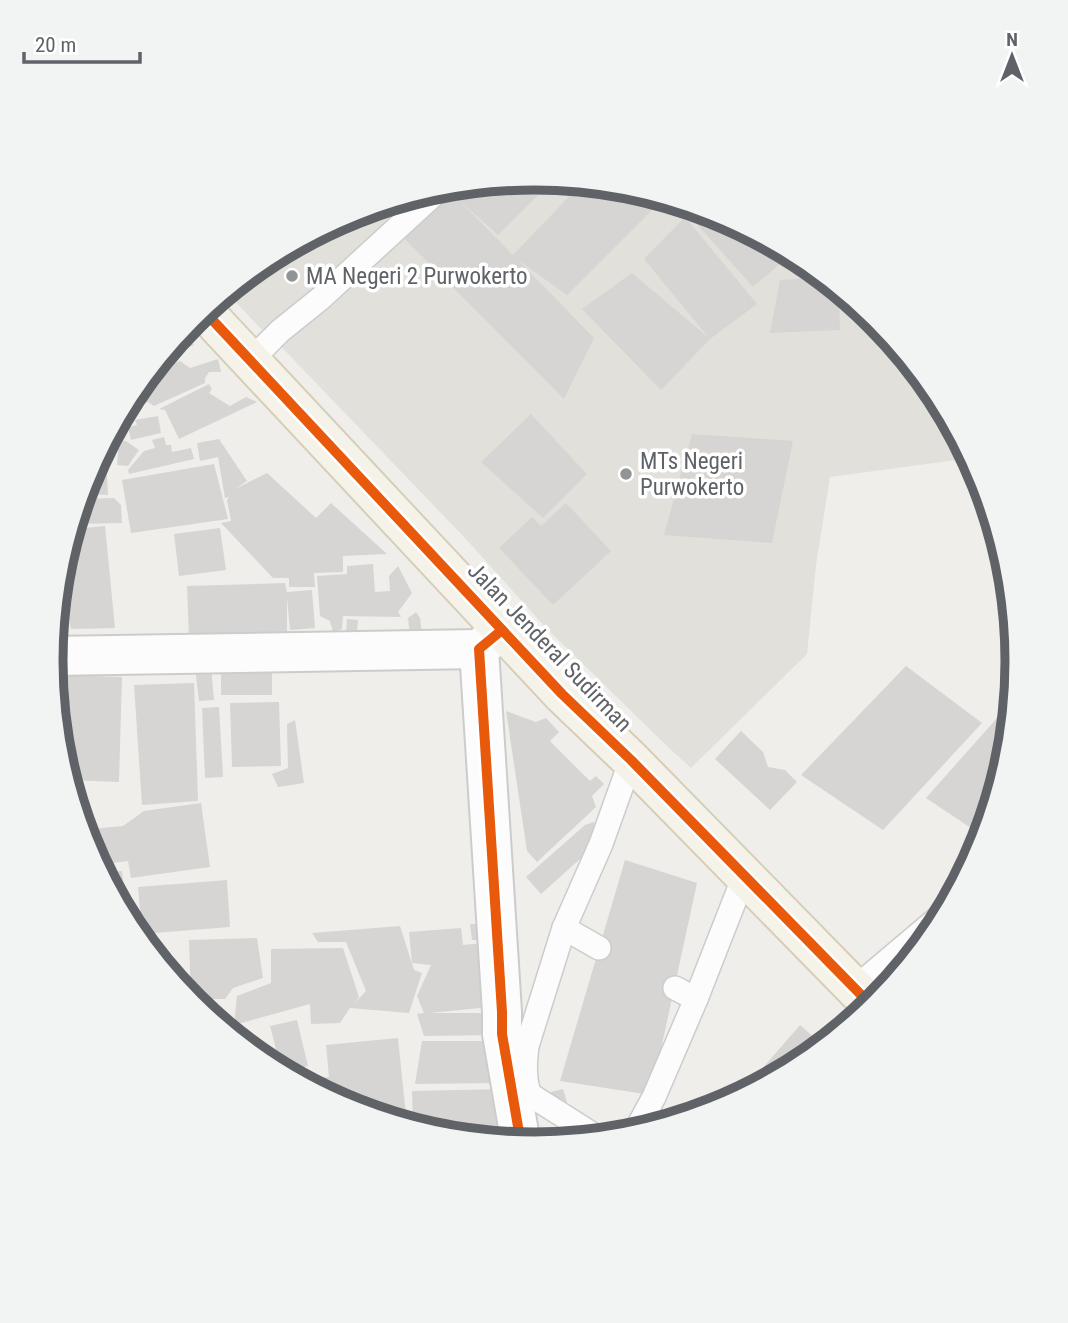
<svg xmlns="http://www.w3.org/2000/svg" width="1068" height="1323" font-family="'Roboto Condensed',sans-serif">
<rect width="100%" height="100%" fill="#efeeea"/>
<polygon fill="#e2e0da" points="534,178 629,188 719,215 803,260 876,320 936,393 971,458 830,477 816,565 807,654 691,768 669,748 546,628 464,537 269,334 267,335 226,292 266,259 349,215 440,187"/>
<g fill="#d6d5d3">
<polygon points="534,178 553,180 498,235 460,201 513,255 582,183 629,188 664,198 567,295 518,260 594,338 564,399 401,235 461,185"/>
<polygon points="708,212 719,215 806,263 785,260 753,287 695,222"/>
<polygon points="685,217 757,304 710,339 644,259"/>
<polygon points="632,273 710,339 661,390 582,309"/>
<polygon points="824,277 839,289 840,330 770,333 780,280"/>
<polygon points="182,333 194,345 161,358 167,351"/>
<polygon points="218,359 221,372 209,372 205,378 205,383 154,406 148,402 122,412 132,393 149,372 180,361 190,368"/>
<polygon points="209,384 212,389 209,393 230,406 246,397 257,402 179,439 165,410 159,409"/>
<polygon points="531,414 587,474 543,518 481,462"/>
<polygon points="158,416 161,433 131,440 128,427 137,425 135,420"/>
<polygon points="692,434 793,441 772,543 664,535"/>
<polygon points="164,437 166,445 171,445 172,452 191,448 194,459 129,474 128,470 144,451 155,448 152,440"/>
<polygon points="219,439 247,481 235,489 267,473 316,518 331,503 387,554 343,556 343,572 314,573 315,587 289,587 289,578 273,578 221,523 231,521 227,500 229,497 225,498 218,457 200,461 197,443"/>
<polygon points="119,440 126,441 139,450 128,466 117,465"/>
<polygon points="105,444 108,495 82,494 88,476"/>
<polygon points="214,464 228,519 131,533 122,480"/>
<polygon points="114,498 121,505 122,523 73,524 81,499"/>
<polygon points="566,503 611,551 553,605 499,548 532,517 541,526"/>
<polygon points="105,526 115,628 71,629 59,578 60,567 72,529"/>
<polygon points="220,528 226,570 179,576 174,534"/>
<polygon points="373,564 375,592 390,591 389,576 398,566 412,593 398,612 401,617 343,616 342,629 333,632 330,621 320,616 317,576 347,574 347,566"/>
<polygon points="285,583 287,592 312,590 315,628 290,630 287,597 287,635 189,638 187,586"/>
<polygon points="416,612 420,618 422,633 410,635 408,618"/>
<polygon points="347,619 358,620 357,633 346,633"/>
<polygon points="906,666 982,723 883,830 801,775"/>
<polygon points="211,667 214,700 199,701 195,668"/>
<rect x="221" y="672" width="51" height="23"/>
<polygon points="52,675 122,677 119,782 68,780 60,755"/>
<polygon points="194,683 198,801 142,805 134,685"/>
<polygon points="1013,700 1008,756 983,836 926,798"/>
<polygon points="279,702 281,766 232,767 230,703"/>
<polygon points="219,707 223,777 205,778 202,708"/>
<polygon points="506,711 536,722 546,718 559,732 550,741 590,781 596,776 604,784 592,796 596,807 537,862 527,851"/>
<polygon points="295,720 304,783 278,787 272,774 288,768 287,724"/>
<polygon points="741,731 763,752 768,767 785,770 797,782 770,810 715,759"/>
<polygon points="201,803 210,867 131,878 128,861 98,865 87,846 82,830 123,826 144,811"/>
<polygon points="594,822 599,842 541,894 526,877 585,825"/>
<polygon points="625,860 697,883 651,1095 560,1081"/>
<polygon points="122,871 128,922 102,873"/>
<polygon points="227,880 230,927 142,934 138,887"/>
<polygon points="470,924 482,924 483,940 472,940"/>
<polygon points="400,926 414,970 422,973 409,1013 350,1008 340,1023 311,1024 310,1004 234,1025 237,996 271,983 271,949 343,948 359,997 354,1004 366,991 346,942 318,942 312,933"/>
<polygon points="461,928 463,945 483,943 490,1007 430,1013 496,1013 496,1035 424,1036 417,1014 424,1013 417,996 431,965 412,963 409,932"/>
<polygon points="257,938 263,978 233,988 225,999 191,999 189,940"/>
<polygon points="161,946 162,967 146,947"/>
<polygon points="297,1020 308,1066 282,1072 270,1026"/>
<polygon points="800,1025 824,1046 802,1064 737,1098"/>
<polygon points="398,1038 407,1125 349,1108 297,1080 329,1077 326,1045"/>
<polygon points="422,1041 495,1041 500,1083 415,1084"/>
<polygon points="504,1089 504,1136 454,1137 439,1135 413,1127 412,1091"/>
<polygon points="563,1089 567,1102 555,1105 551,1092"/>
</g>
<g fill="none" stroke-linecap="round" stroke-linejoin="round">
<g stroke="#cbcccc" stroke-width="26">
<g id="service">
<polyline points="250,361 280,331 321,298 442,187"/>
<polyline points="564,928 599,948"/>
<polyline points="675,988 696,999"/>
<polyline points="855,988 945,912"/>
<polyline points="627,1136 636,1130 654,1097 696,999 745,874"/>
<path d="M603,1138l-8,-2 -66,-42c-5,-17 -4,-31 -2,-48l37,-118 37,-84 30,-84"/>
</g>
</g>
<g stroke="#cbcccc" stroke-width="42">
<g id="minor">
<polyline points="502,630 479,649 502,1012 502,1034 521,1144"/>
<polyline points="51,656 479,649"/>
</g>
</g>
<g stroke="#d7ceb8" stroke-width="42">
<polyline id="primary" points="204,311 562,694 631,760 872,1006"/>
</g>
<use href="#service" stroke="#fdfcfc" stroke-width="23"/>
<use href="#minor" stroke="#fdfcfc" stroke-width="38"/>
<use href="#primary" stroke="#f4f2e9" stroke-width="38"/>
<g stroke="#fff" stroke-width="15">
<g id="cycleway">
<polyline points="204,311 562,694 631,760 872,1006"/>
<polyline points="502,630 479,649 502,1012 502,1034 521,1144"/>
</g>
</g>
<use href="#cycleway" stroke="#e8590c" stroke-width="10"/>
</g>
<g fill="#919496" stroke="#fff" stroke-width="2.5">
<circle cx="292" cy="276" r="7"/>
<circle cx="626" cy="474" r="7"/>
</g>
<g text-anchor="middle" stroke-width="7" stroke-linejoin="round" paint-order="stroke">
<g font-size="23" fill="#5f6368" stroke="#fff" text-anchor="start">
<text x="306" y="284">MA Negeri 2 Purwokerto</text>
<text x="640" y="469">MTs Negeri<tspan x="640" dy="26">Purwokerto</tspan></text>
</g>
<g font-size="23" fill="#5f6368" stroke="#fff">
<text transform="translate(550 647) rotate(46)" y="8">Jalan Jenderal Sudirman</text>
</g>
</g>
<path d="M0 0H1068V1323H0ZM63 661a471 471 0 1 1 942 0a471 471 0 1 1-942 0Z" fill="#f2f3f3" fill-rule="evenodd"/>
<path fill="none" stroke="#5f6368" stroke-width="9" d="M63 661a471 471 0 1 1 942 0a471 471 0 1 1-942 0Z"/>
<g transform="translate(1012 56)" stroke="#ffffff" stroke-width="5" paint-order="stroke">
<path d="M0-5L12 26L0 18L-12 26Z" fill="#5f6368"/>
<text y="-10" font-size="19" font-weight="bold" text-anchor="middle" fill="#5f6368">N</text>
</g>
<path d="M24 52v10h116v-10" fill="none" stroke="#5f6368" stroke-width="3.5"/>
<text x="35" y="52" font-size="21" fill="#5f6368" stroke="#ffffff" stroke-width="5" paint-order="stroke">20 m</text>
</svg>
